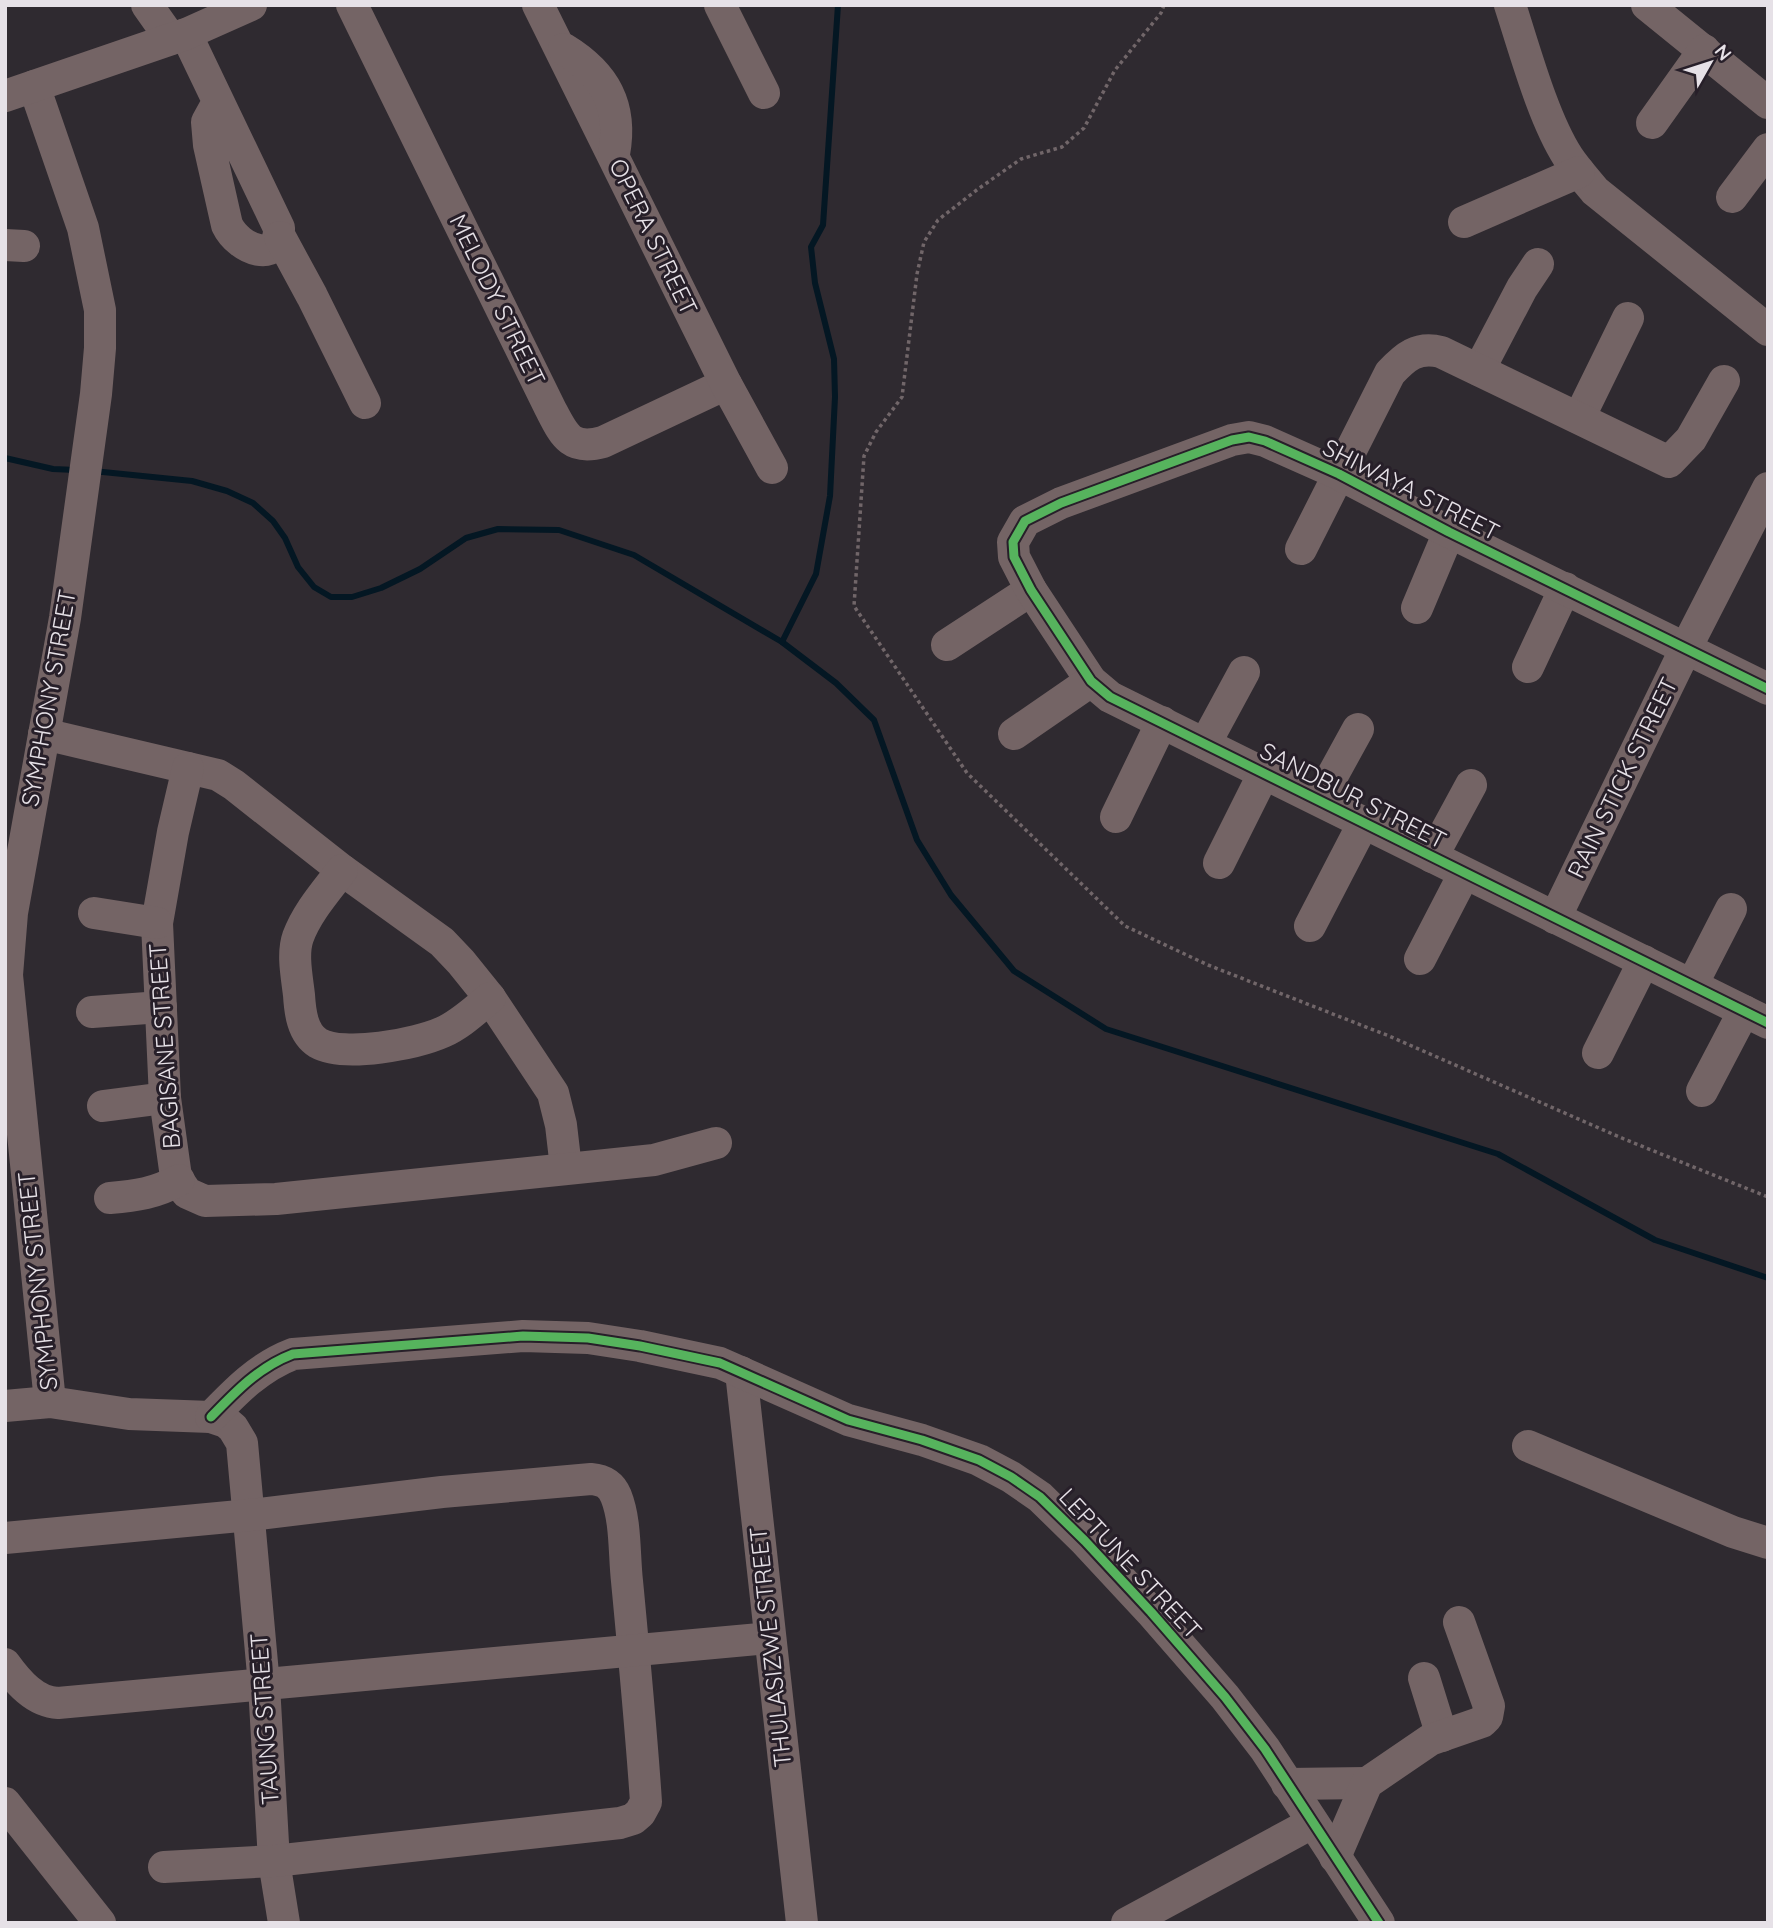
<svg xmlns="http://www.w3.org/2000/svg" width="1773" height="1928" font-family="Quicksand,sans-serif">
<rect width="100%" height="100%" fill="#2f2a30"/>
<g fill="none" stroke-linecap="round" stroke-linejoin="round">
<g stroke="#041723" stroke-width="6">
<polyline points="5,458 53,469 76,470"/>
<polyline points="93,471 192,481 227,491 253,503 273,521 285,538 298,567 314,587 331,597 352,597 381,588 420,569 466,538 498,529 559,530 634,555 782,642 836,683 874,720 917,840 951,895 1014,971 1106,1029 1498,1154 1655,1240 1768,1278"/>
<polyline points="782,642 816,574 830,496 835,397 834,359 815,283 811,247 823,225 838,5"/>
</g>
<polyline stroke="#716669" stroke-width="3.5" stroke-dasharray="3.5 3.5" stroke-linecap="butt" points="1164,5 1161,13 1115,70 1084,128 1062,147 1021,159 978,189 938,220 924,242 917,274 902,397 876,432 864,456 854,606 967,773 1125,926 1208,965 1389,1036 1624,1139 1768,1197"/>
<g stroke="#746465" stroke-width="32">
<polyline points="147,5 171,39"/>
<path d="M352,5l198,403c14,27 20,43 53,34l123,-58"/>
<polyline points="538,5 726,384 772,468"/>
<polyline points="720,5 764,93"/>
<path d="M1510,5c15,46 33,113 58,152 8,12 18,23 27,34l173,139"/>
<polyline points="1647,5 1768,103"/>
<path d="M186,34l93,194c1,37 -40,22 -52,-3l-18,-80 -2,-23 11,-20"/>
<path d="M564,49c41,25 59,57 50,105"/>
<polyline points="34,86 83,228 100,310 100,348 96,394 65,618 12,913 7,975 50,1402"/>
<polyline points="5,96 186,34 251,5"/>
<polyline points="1652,123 1704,50"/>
<polyline points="1732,197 1768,149"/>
<polyline points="1464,222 1579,172"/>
<polyline points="280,237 312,296 365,403"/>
<polyline points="5,245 24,246"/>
<polyline points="1479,370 1522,288 1538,264"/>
<polyline points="1579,418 1628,318"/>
<path d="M1301,549l89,-176c15,-16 27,-27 51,-21l228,110 22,-23 33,-58"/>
<polyline points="1417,608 1449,532"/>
<polyline points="947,645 1031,590"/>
<polyline points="1528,667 1565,588"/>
<polyline points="1768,689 1449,532 1339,474 1265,441 1249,437 1232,440 1061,503 1025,521 1013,542 1014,557 1031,590 1091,681 1110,697 1768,1023"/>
<polyline points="44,734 218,775 234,785 342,870 442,942 461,962 490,998 553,1093 561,1125 566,1168"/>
<polyline points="1014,734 1091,681"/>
<polyline points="1205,744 1244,672"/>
<polyline points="188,768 173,832 157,923 165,1098 176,1177 187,1193 205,1201 276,1199 654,1160 716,1143"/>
<polyline points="1319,800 1358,729"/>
<polyline points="1116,817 1162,722"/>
<polyline points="1432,857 1471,785"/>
<polyline points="1219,863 1264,773"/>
<path d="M342,870c-15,20 -35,42 -44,67 -6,17 -1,40 1,58 1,16 3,38 19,48 26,15 98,1 125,-11 18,-8 32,-22 47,-34"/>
<polyline points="94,913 157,923"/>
<polyline points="1555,918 1686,648 1768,488"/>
<polyline points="1310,926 1364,822"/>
<polyline points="1420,959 1464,874"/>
<polyline points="1692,985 1731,909"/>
<polyline points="92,1012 161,1007"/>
<polyline points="1598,1053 1644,961"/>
<polyline points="1702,1091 1744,1011"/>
<polyline points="103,1106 165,1098"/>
<path d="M110,1198c26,-2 46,-5 69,-18"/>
<polyline points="741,1372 802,1923"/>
<polyline points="5,1406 50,1402 129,1414 211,1417 226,1422 233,1428 242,1443 264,1685 274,1861 284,1923"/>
<path d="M211,1417c25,-26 48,-50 82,-63l230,-18 65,2 52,8 80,17 128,57 74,20 57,20 32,17 29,20 45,44 66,71 74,85 40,52 114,174"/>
<polyline points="1528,1446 1733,1532 1768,1543"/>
<path d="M5,1538l245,-23 192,-23 149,-13c12,1 20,5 25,17 10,25 8,58 11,85 7,74 14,147 19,221l-6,11 -7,6 -13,4 -346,38 -110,6"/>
<path d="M5,1664c13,18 30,38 53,39l711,-65"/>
<polyline points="1424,1678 1442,1736"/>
<polyline points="1287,1784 1367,1783"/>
<polyline points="5,1803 100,1923"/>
<polyline points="1335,1857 1367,1783 1430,1740 1482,1722 1487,1717 1489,1706 1459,1622"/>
<polyline points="1127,1923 1312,1823"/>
</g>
<g stroke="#271f29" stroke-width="13">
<g id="cycleway">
<polyline points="1768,689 1449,532 1339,474 1265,441 1249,437 1232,440 1061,503 1025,521 1013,542 1014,557 1031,590 1091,681 1110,697 1768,1023"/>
<path d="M211,1417c25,-26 48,-50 82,-63l230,-18 65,2 52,8 80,17 128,57 74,20 57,20 32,17 29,20 45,44 66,71 74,85 40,52 114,174"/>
</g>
</g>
<use href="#cycleway" stroke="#56b35d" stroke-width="9"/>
</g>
<g text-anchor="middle" stroke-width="6" stroke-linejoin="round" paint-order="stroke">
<g font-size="24" fill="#e6e1e7" stroke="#271f29">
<text transform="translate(653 237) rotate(64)" y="8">OPERA STREET</text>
<text transform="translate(497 300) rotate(64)" y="8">MELODY STREET</text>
<text transform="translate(1411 490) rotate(27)" y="8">SHIWAYA STREET</text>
<text transform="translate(49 698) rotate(-80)" y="8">SYMPHONY STREET</text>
<text transform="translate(1623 778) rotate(-64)" y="8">RAIN STICK STREET</text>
<text transform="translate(1353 796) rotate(27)" y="8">SANDBUR STREET</text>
<text transform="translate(165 1046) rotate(-94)" y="8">BAGISANE STREET</text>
<text transform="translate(38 1281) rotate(-96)" y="8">SYMPHONY STREET</text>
<text transform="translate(1130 1564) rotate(47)" y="8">LEPTUNE STREET</text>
<text transform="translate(771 1647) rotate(-96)" y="8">THULASIZWE STREET</text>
<text transform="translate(265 1719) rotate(-94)" y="8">TAUNG STREET</text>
</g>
</g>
<rect width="1773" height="1928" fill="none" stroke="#e6e1e7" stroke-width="14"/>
<g transform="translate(1710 63) rotate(51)" stroke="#271f29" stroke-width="5" paint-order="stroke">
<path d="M0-5L12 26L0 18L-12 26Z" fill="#e6e1e7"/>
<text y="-10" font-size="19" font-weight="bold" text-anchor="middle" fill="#e6e1e7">N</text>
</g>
</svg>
